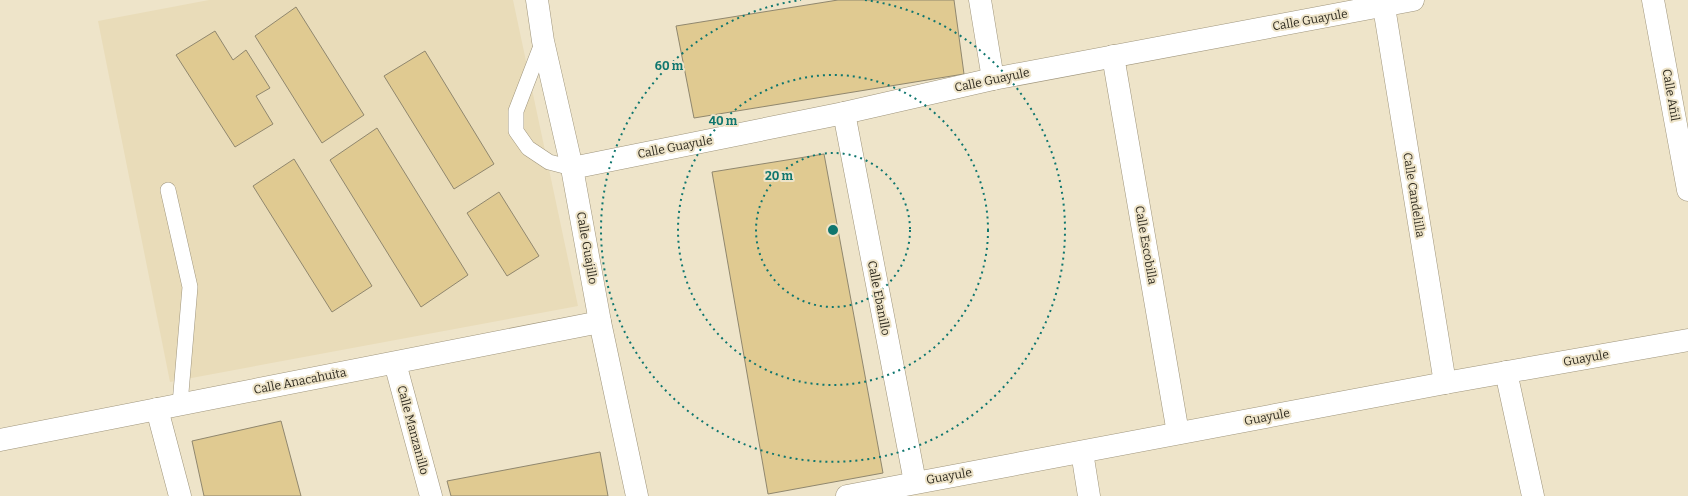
<svg xmlns="http://www.w3.org/2000/svg" width="1688" height="496" font-family="Bitter,serif">
<rect width="100%" height="100%" fill="#eee4c9"/>
<polygon fill="#e9dcb9" points="209,0 513,0 578,306 170,382 98,21"/>
<g fill="#e0ca91" stroke="#90876e">
<polygon points="838,0 954,0 964,74 694,118 676,26"/>
<polygon points="296,7 364,115 322,143 255,36"/>
<polygon points="215,31 233,60 246,50 270,88 256,96 273,124 235,147 176,55"/>
<polygon points="425,51 494,164 454,189 384,76"/>
<polygon points="377,128 468,275 421,307 330,160"/>
<polygon points="824,154 883,473 768,494 712,172"/>
<polygon points="294,159 372,286 332,312 253,186"/>
<polygon points="499,192 539,256 507,276 467,213"/>
<polygon points="281,421 301,496 204,496 192,441"/>
<polygon points="600,452 608,496 451,496 447,481"/>
</g>
<g fill="none" stroke-linecap="round" stroke-linejoin="round">
<g stroke="#9f957c" stroke-width="16">
<g id="lane">
<polyline points="543,41 516,111 516,131 528,148 549,162 572,168"/>
<polyline points="168,190 190,287 180,404"/>
</g>
</g>
<g stroke="#9f957c" stroke-width="23">
<g id="street">
<polyline points="537,0 543,41 572,168 600,322 637,496"/>
<polyline points="980,0 993,79"/>
<polyline points="1653,0 1688,190"/>
<polyline points="1384,7 1445,383"/>
<polyline points="1113,56 1178,433"/>
<polyline points="844,113 915,482"/>
<polyline points="572,168 844,113 993,79 1413,0"/>
<polyline points="395,363 431,496"/>
<polyline points="1506,372 1533,496"/>
<polyline points="157,409 180,496"/>
<polyline points="0,440 600,322"/>
<polyline points="1082,452 1089,496"/>
<polyline points="847,496 1445,383 1688,340"/>
</g>
</g>
<use href="#lane" stroke="#fff" stroke-width="15"/>
<use href="#street" stroke="#fff" stroke-width="22"/>
</g>
<g fill="none" stroke="#0f766e" stroke-width="2" stroke-dasharray="2 4">
<circle cx="833" cy="230" r="77"/>
<circle cx="833" cy="230" r="155"/>
<path d="M865 0A232 232 0 1 1 801 0"/>
</g>
<g text-anchor="middle" stroke-width="4" stroke-linejoin="round" paint-order="stroke">
<g font-size="12" fill="#2f2b20" stroke="#eee4c9">
<text transform="translate(1310 20) rotate(-10)" y="4">Calle Guayule</text>
<text transform="translate(992 80) rotate(-12)" y="4">Calle Guayule</text>
<text transform="translate(1671 95) rotate(80)" y="4">Calle Añil</text>
<text transform="translate(675 147) rotate(-11)" y="4">Calle Guayule</text>
<text transform="translate(1414 195) rotate(81)" y="4">Calle Candelilla</text>
<text transform="translate(1146 245) rotate(80)" y="4">Calle Escobilla</text>
<text transform="translate(587 248) rotate(80)" y="4">Calle Guajillo</text>
<text transform="translate(879 298) rotate(79)" y="4">Calle Ebanillo</text>
<text transform="translate(1586 358) rotate(-10)" y="4">Guayule</text>
<text transform="translate(300 381) rotate(-11)" y="4">Calle Anacahuita</text>
<text transform="translate(1267 417) rotate(-11)" y="4">Guayule</text>
<text transform="translate(413 430) rotate(75)" y="4">Calle Manzanillo</text>
<text transform="translate(949 476) rotate(-10)" y="4">Guayule</text>
</g>
</g>
<circle cx="833" cy="230" r="6" fill="#0f766e" stroke="#eee4c9" stroke-width="2"/>
<g font-size="12" text-anchor="middle" font-weight="bold" fill="#0f766e" stroke="#eee4c9" stroke-width="4" stroke-linejoin="round" paint-order="stroke">
<text x="669" y="70">60 m</text>
<text x="723" y="125">40 m</text>
<text x="779" y="180">20 m</text>
</g>
</svg>
